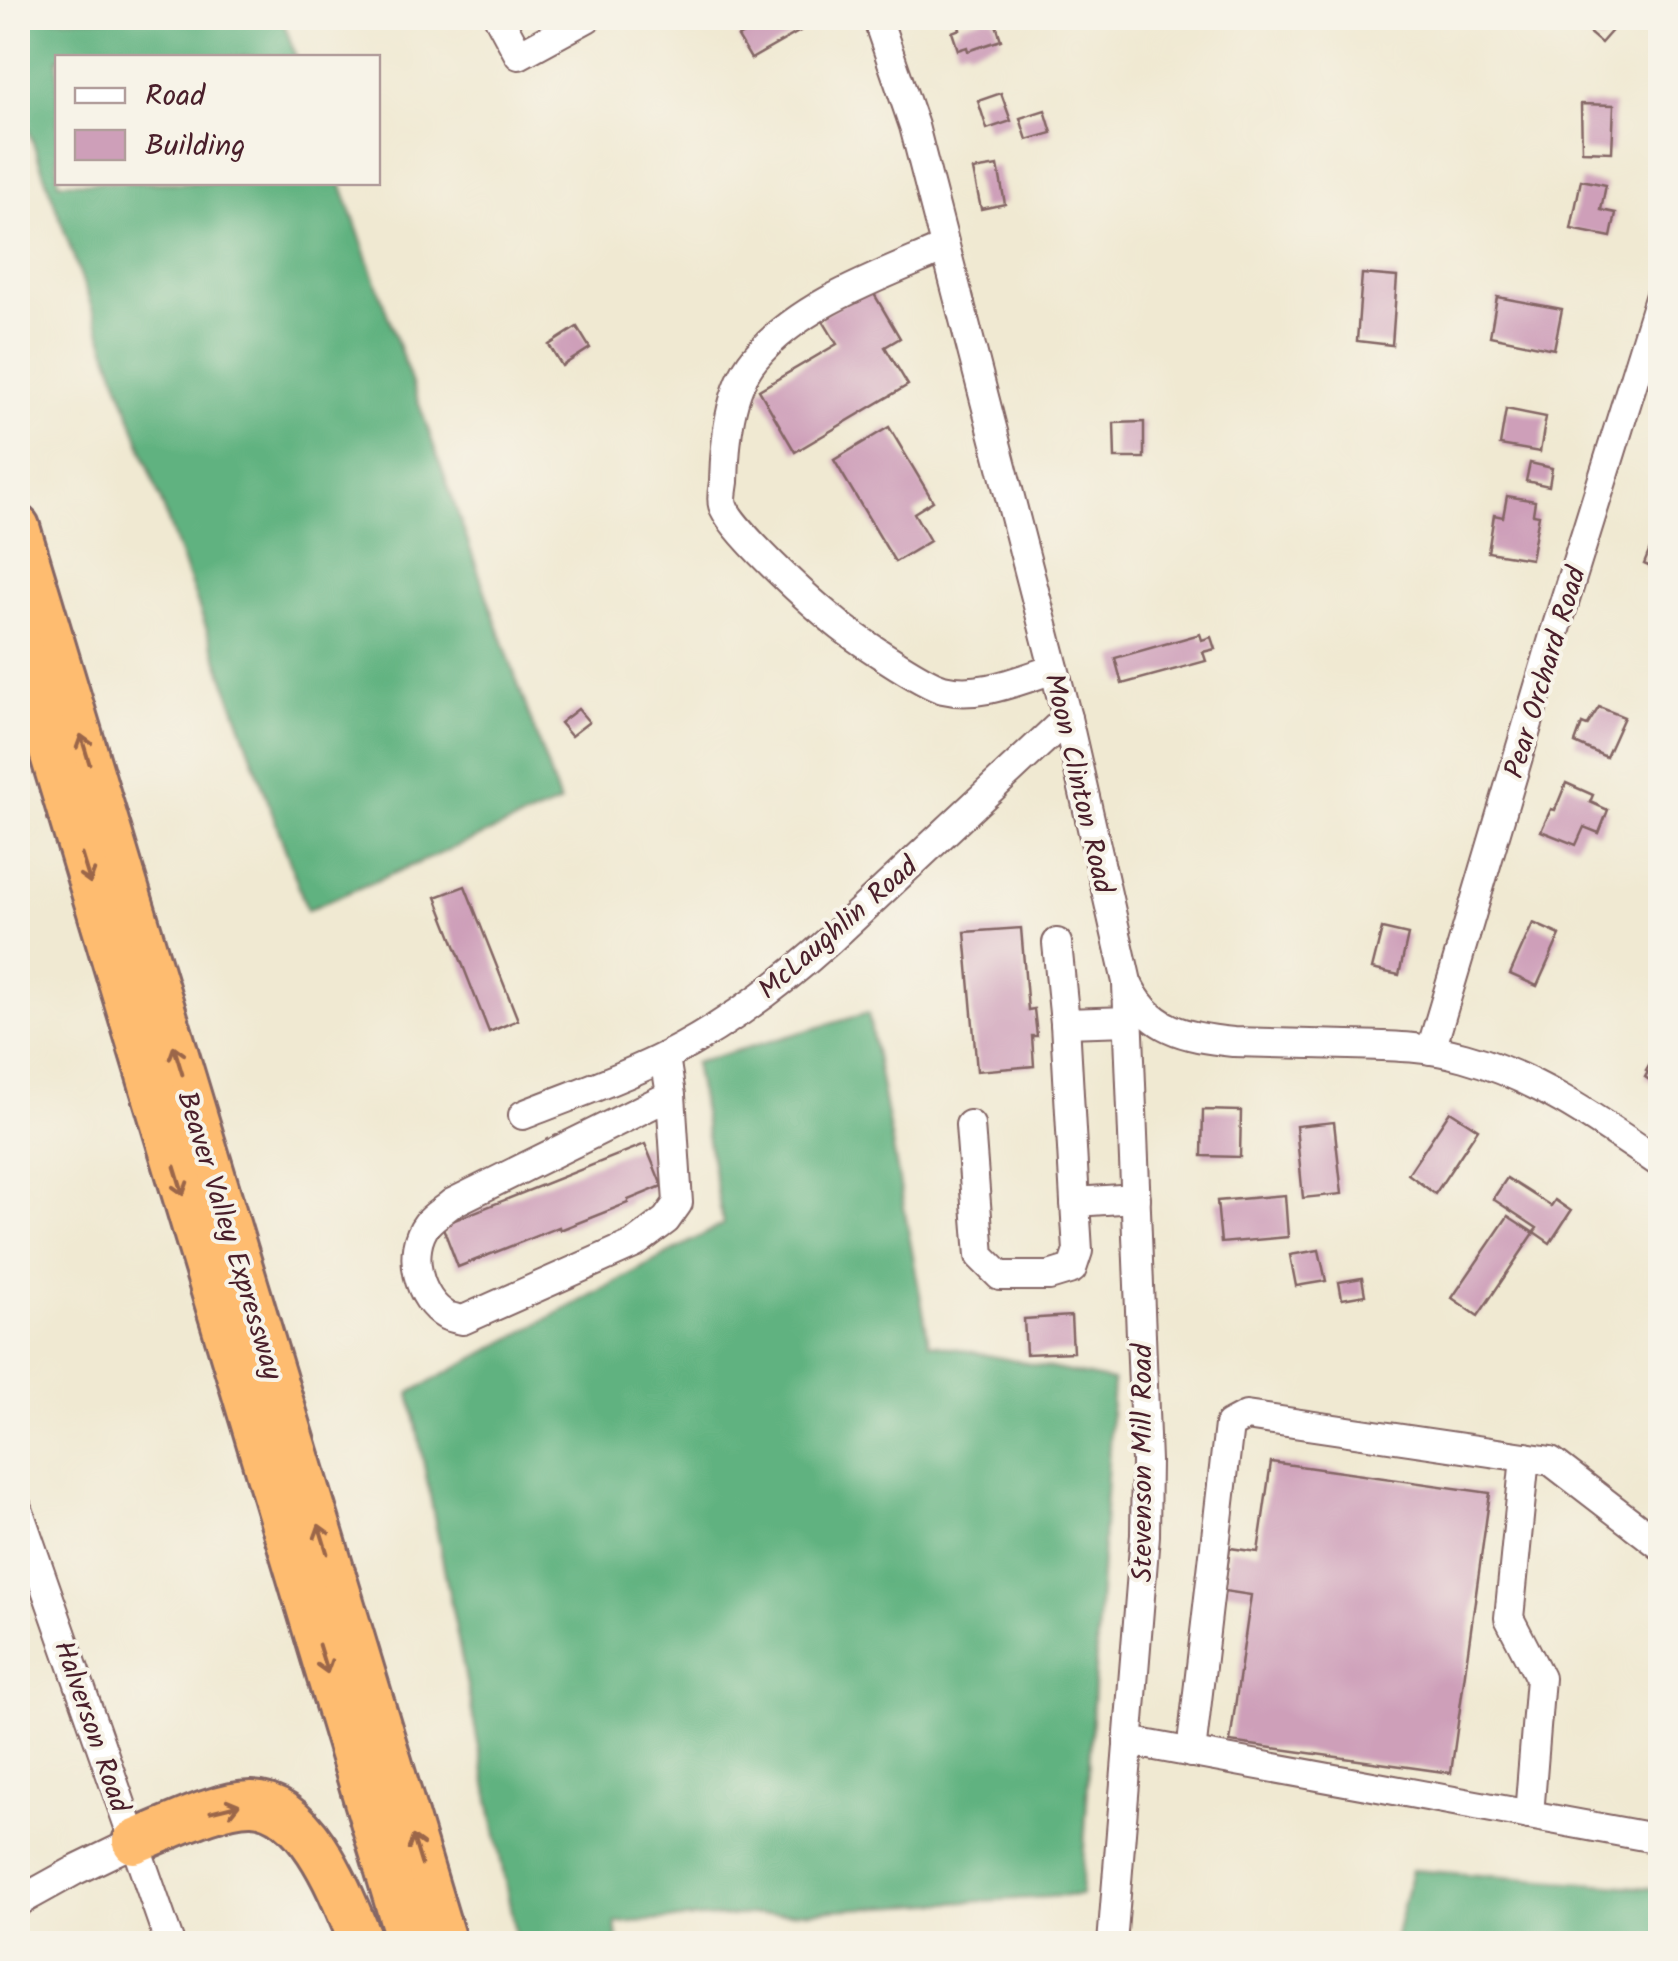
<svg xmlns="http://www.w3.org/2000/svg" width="1678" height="1961" font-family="Kalam,sans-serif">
<rect width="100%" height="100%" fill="#f7f3e8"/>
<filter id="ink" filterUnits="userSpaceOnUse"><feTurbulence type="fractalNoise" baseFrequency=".01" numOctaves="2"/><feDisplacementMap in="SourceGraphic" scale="20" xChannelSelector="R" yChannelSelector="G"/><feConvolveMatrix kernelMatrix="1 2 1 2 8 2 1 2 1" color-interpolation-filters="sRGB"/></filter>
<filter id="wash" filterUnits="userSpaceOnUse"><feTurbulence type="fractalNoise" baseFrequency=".0048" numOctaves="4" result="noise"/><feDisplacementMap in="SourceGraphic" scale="40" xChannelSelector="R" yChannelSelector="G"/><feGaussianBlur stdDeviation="2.25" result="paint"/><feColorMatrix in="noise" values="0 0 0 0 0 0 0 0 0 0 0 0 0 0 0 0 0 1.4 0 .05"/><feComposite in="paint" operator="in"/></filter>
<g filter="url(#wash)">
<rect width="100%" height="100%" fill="#f0e9d2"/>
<g fill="#60b280" stroke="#556856" stroke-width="2.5">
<polygon points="18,18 282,18 296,57 58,58 58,182 341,183 560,803 307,910 18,101"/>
<polygon points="868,1013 929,1343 1113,1381 1081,1895 616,1923 618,1943 517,1943 410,1393 723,1224 694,1063"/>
<polygon points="1412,1870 1660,1889 1660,1943 1394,1943"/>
</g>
<g id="blocks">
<g fill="#ce9fb9">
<polygon points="773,18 792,18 800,31 751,59 738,37"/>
<polygon points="983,18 994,18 1001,40 968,51 967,47 958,50 952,32 960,29 959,25"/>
<polygon points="1572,18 1623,18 1601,43"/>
<polygon points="1001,93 1011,121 987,129 978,101"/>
<polygon points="1581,104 1614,105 1612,152 1582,151"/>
<polygon points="1045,110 1052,133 1027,140 1020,118"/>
<polygon points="998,166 1005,204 981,209 973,170"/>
<polygon points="1581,180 1606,185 1601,210 1616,213 1611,237 1571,229"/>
<polygon points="1362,274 1397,277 1392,345 1357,341"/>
<polygon points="870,287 900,338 885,347 908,385 795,452 759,390 837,344 820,316"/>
<polygon points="1497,297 1562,309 1554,349 1490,336"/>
<polygon points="577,327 590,348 562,366 549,345"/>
<polygon points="1506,409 1546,417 1540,452 1500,445"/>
<polygon points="1144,422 1144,458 1115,458 1114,423"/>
<polygon points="889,427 933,501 914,513 930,541 895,562 834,460"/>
<polygon points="1530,463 1552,468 1549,486 1526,481"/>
<polygon points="1507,496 1535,501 1533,514 1539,515 1531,559 1488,552 1494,515 1503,517"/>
<polygon points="1652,544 1660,547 1660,571 1644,564"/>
<polygon points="1200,634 1202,640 1211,637 1215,649 1203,652 1206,661 1122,684 1115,658"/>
<polygon points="1599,707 1624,717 1606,757 1575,743 1582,724 1587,726"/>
<polygon points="578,709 589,722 571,736 560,723"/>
<polygon points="1566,783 1593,795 1590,802 1608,810 1599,833 1584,827 1576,845 1541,831 1551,809 1555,810"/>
<polygon points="465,886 518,1020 489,1032 436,897"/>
<polygon points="1533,923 1560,935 1537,986 1510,974"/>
<polygon points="1021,928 1028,1010 1034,1009 1037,1036 1032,1036 1034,1066 977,1071 965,932"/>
<polygon points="1382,929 1408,935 1399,975 1372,969"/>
<polygon points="1660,1047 1660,1087 1645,1077 1648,1072 1646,1071"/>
<polygon points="1203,1110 1241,1111 1240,1157 1202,1156"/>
<polygon points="1450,1111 1478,1129 1435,1194 1408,1174"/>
<polygon points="1334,1122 1342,1194 1303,1198 1296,1126"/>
<polygon points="645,1144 662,1186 628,1200 628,1203 560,1230 559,1227 458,1267 442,1225"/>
<polygon points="1507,1178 1551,1206 1555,1200 1571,1211 1550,1243 1534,1232 1537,1228 1493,1199"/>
<polygon points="1285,1195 1288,1237 1221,1243 1217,1201"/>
<polygon points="1508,1216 1534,1233 1478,1316 1452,1298"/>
<polygon points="1319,1250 1326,1281 1296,1286 1290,1255"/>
<polygon points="1362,1278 1365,1295 1342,1299 1339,1282"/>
<polygon points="1071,1316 1073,1352 1026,1354 1024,1319"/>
<polygon points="1271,1462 1490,1493 1451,1773 1230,1742 1251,1595 1224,1591 1230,1548 1258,1552"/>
</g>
</g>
</g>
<g filter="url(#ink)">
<use href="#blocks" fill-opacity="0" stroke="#846665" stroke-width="2.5"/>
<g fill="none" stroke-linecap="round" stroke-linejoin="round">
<g stroke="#846665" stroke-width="32">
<g id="minor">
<polyline points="499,18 519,55 587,18"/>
<path d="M877,18l37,108 153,592 60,264c21,48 58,55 106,60 39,1 77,2 116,3 39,1 77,1 115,12 73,20 135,64 196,106"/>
<path d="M945,248c-64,28 -144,55 -190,110 -26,31 -30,85 -31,124 -1,7 -3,17 -1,23 6,23 88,97 110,115 17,15 90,64 110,69 37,9 76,-9 111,-20"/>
<polyline points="1057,943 1065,1023 1129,1021"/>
<polyline points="1065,1023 1075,1202 1136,1198"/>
<polyline points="1431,1050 1556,629 1660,295"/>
<path d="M665,1057l6,38 7,108 -12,17 -32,24 -171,76c-1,0 -14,-3 -16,-4 -29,-16 -41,-65 -20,-92 6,-8 17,-14 25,-21l219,-108"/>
<path d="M523,1115c47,-19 98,-36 143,-59 59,-30 115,-72 164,-116l237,-222"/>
<polyline points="970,1125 980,1256 1000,1276 1049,1276 1072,1269 1078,1251 1075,1202"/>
<polyline points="1525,1457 1509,1618 1540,1678 1529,1815"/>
<polyline points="18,1509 170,1944"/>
<polyline points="1128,1741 1660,1839"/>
<polyline points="1191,1753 1229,1425 1246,1416 1551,1461 1660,1545"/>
<polyline points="18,1902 74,1871 134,1842"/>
<polyline points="1112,1944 1145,1535 1146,1461 1127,984"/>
</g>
</g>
<g stroke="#846665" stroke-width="48">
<g id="highway">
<polyline points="18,527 445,1944"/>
<polyline points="18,642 409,1944"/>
<path d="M134,1842c31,-12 85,-40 118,-39 58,2 91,96 110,141"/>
</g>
</g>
<use href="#minor" stroke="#fff" stroke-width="28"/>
<use href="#highway" stroke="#febc70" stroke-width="42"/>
</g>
<defs><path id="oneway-shaft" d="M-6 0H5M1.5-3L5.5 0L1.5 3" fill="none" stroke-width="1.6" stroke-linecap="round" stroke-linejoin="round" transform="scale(2.5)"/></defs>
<g stroke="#9b664a">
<use href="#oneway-shaft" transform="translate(85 749) rotate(-107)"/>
<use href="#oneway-shaft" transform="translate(86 869) rotate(73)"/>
<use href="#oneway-shaft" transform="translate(178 1060) rotate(-107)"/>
<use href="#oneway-shaft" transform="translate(179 1181) rotate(73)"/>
<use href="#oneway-shaft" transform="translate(323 1539) rotate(-107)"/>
<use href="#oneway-shaft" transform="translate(323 1659) rotate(73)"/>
<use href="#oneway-shaft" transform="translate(225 1808) rotate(-14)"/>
<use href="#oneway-shaft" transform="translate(417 1850) rotate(-107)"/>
</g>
</g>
<g text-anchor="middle" stroke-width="8" stroke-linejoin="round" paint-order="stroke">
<g font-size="28" fill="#4a1f2b" stroke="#f7f3e8">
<text transform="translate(1544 672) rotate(-73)" y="10">Pear Orchard Road</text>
<text transform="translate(1080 783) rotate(77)" y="10">Moon Clinton Road</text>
<text transform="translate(837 927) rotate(-41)" y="10">McLaughlin Road</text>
<text transform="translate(231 1235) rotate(73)" y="10">Beaver Valley Expressway</text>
<text transform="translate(1141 1463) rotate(-90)" y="10">Stevenson Mill Road</text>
<text transform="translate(93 1726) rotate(71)" y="10">Halverson Road</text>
</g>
</g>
<rect width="1678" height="1961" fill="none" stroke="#f7f3e8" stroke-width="60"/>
<rect x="55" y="55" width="325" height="130" fill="#f7f3e8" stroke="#b29e9c" stroke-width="2.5"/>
<rect x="75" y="88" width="50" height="15" fill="#ffffff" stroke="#b29e9c" stroke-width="2.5"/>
<text x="145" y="105" font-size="30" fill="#4a1f2b">Road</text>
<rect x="75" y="130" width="50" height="30" fill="#ce9fb9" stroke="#b29e9c" stroke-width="2.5"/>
<text x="145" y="155" font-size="30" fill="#4a1f2b">Building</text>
</svg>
